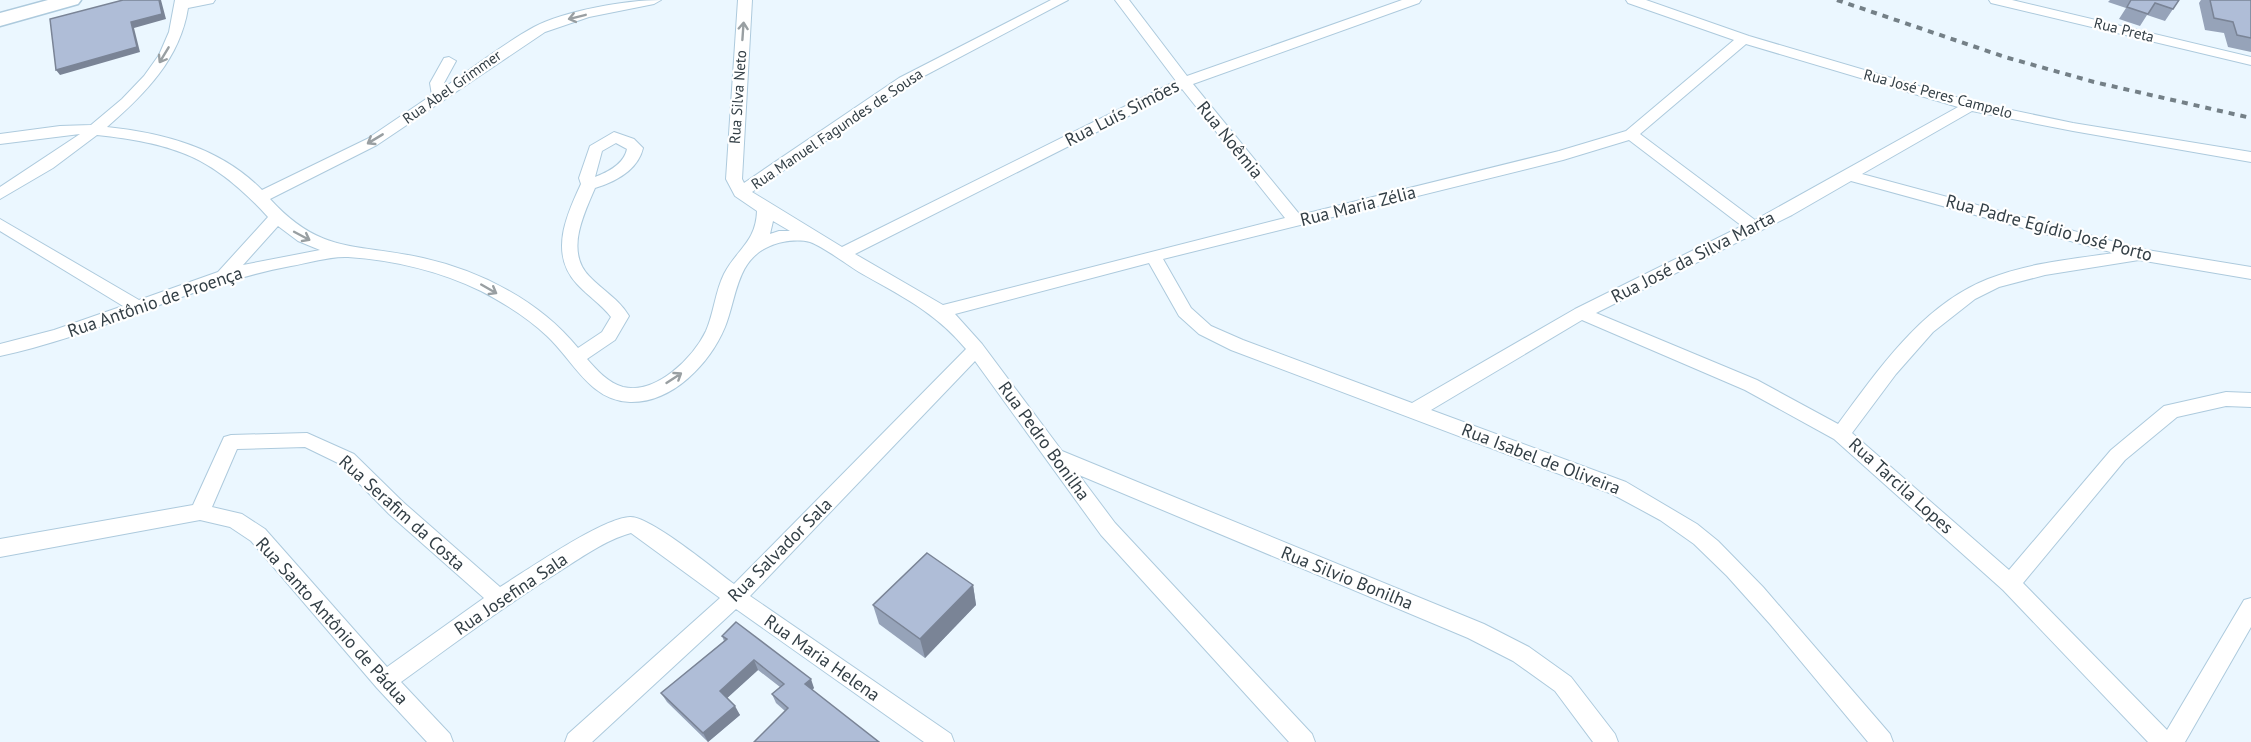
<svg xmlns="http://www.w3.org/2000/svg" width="2251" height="742" font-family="'PT Sans',sans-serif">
<rect width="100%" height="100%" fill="#ebf7ff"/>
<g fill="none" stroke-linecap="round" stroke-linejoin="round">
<g stroke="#adcadd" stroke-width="2">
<g id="street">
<path d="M175,0h40l-2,3 -25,5c-8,51 -43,86 -81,119 57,6 114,21 155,63l105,-51 65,-44 -2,-12 14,-25 5,-1 7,4 -12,22 1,4c29,-20 58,-43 89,-60 30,-16 92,-27 127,-27l-7,4 -65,13 -44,15 -168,113 -107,54c51,56 86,44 153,59 58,13 117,43 155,90l24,-16 9,-15c-10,-13 -23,-21 -34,-33 -28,-30 -11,-68 4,-100l-2,-6 11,-32 24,-14 20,7 9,9c-5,22 -28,34 -48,40 -11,26 -30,63 -6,88 13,14 30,23 40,40l-14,24 -28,19c10,11 21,24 36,28 33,8 70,-29 83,-56 8,-18 9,-39 18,-57 13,-25 32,-32 33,-63l-22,-15 -9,-17 12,-179h14l-10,179 2,4 155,-105 152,-78h17l-159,84 -157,108 90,55 334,-166 -61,-81h14l58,76 215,-76h19l-2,3 -226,81 107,131 259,-64 67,-20 108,-91 -106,-37 -2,-3h20l103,36 224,66 100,21 178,29v10l-178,-31 -101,-20 -110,63 279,75 110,18v12l-112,-19 -94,15 -46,12 -24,12 -42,33 -37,42 -44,59 157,137 102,-120 53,-44 62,-14 25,1v14l-25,-1 -49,11 -52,43 -102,123 144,147 77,-130 7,-2v29l-66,115h-37l-145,-152 -169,-151 -89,-49 -163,-70 -151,90 195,72 71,42 21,17 45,46 127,147 3,8h-25l-98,-118 -43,-48 -33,-32 -34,-24 -48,-26 -381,-144 -32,-16 -20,-18 -30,-53 -194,51 27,30 80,107 422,173 45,23 42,30 44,57 3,8h-25l-38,-51 -42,-30 -45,-23 -389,-163 36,48 197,211 3,8h-26l-188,-207 -126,-174 -225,235 201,138 3,8h-30l-188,-133 -144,133h-27l3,-8 152,-136 -89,-65c-26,7 -52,26 -74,40 -54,34 -105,72 -156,109l49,52 3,8h-26l-50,-54 -126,-147 -21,-14 -30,-7 -200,37v-18l193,-34 31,-68 7,-2 76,-2 47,21 49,48 97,85c26,-16 102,-69 130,-70 20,-1 85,53 104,67l232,-235c-32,-38 -65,-53 -107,-77 -13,-8 -35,-25 -49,-30 -12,-3 -29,-1 -40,4 -34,14 -33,51 -45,81 -15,36 -52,76 -95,75 -40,-1 -57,-42 -83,-66 -19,-18 -43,-33 -66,-45 -41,-20 -88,-31 -133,-34 -18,-1 -40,6 -57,9 -101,19 -191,69 -291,90v-12l54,-14 69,-24 -123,-75v-12l139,81 79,-28 50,-55c-55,-60 -91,-73 -171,-82l-44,33 -53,31v-12l80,-53 -80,10v-10l60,-8 31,-1 31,-26 22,-23 15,-21 10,-23zM1746,44l212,63 -203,113 -115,-86zM1182,89l103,129 -342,87 -88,-51zM1629,140l113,86 -167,83 -163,94 -169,-63 -32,-14 -20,-18 -28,-49 400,-99zM616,143l11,6c-3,15 -19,23 -32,28l7,-26zM1851,181l263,72c-42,6 -86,10 -126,26 -66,26 -109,90 -150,145l-81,-44 -161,-67 196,-98zM773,221l17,10h-11l-9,3zM278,226l20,15 22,9 -77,15zM305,447l35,17 49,50 95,84 -97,69 -122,-138 -23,-15 -30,-7 25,-58z"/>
<polygon points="1989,0 2012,0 2251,57 2251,65 1991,3"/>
</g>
</g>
<g stroke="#adcadd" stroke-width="3">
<polygon id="primary" points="48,0 81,0 78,4 0,26 0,13"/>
</g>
<use href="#street" fill="#fff" fill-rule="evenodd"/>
<use href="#primary" fill="#fff" fill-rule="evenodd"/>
<polyline stroke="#748087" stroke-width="4" stroke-dasharray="6 6" stroke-linecap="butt" points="1837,0 2005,57 2094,82 2251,118"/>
</g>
<g fill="#96a3b9">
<polygon points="2110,0 2179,0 2165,21 2147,15 2140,26 2119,19 2126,8 2108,2"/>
<polygon points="2201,0 2251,0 2251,52 2228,47 2224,33 2205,30 2199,3"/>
<polygon points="973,585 976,605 925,658 879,624 873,605"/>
<polygon points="722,636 814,688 785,711 776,703 772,694 780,687 758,670 727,698 740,715 708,742 667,702 661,693 724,641"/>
</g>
<g fill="#7a8496">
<polygon points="159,0 161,0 166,19 134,28 140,52 60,75 56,70 131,22"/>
<polygon points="973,585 976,605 925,658 920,639"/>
<polygon points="754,660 758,670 725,700 720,691"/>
<polygon points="811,679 814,688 809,693 805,684"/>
<polygon points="735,706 740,715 708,742 703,733"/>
</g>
<g fill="#afbdd7" stroke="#7a8496" stroke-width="1.5">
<polygon points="123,0 159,0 162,14 131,22 137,47 56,70 50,19"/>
<polygon points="2131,0 2179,0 2173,9 2155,3 2148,14 2127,7"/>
<polygon points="2210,0 2251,0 2251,38 2237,35 2233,22 2214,18"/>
<polygon points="927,553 973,585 920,639 873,605"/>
<polygon points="736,622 811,679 805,684 879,742 754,742 788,708 772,694 784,684 754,660 720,691 735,706 703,733 661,693 727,639 722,636"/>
</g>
<defs><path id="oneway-shaft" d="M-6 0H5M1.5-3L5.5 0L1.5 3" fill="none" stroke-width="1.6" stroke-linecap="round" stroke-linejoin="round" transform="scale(1.5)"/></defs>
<g stroke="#999fa2">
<use href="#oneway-shaft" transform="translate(577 17) rotate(166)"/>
<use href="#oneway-shaft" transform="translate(743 31) rotate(-86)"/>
<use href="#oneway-shaft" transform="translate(164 55) rotate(121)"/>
<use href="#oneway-shaft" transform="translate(375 139) rotate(149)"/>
<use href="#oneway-shaft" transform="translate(302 236) rotate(28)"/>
<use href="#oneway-shaft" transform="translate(489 289) rotate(30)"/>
<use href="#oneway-shaft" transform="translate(674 378) rotate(-33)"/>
</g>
<g text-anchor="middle" stroke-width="4.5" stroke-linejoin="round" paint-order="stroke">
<g font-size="15" fill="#333f46" stroke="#fff">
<text transform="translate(2124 30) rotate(14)" y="5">Rua Preta</text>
<text transform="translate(452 87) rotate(-35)" y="5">Rua Abel Grimmer</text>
<text transform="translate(1938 94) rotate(15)" y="5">Rua José Peres Campelo</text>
<text transform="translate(738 97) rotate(-86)" y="5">Rua Silva Neto</text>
<text transform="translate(837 129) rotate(-34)" y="5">Rua Manuel Fagundes de Sousa</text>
</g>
<g font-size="18" fill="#333f46" stroke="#fff">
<text transform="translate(1122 113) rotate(-27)" y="6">Rua Luís Simões</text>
<text transform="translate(1230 140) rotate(51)" y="6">Rua Noêmia</text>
<text transform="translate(1358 206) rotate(-14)" y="6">Rua Maria Zélia</text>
<text transform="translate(2049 228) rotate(15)" y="6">Rua Padre Egídio José Porto</text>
<text transform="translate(1693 257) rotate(-27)" y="6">Rua José da Silva Marta</text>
<text transform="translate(155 302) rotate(-19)" y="6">Rua Antônio de Proença</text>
<text transform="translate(1044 441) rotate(54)" y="6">Rua Pedro Bonilha</text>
<text transform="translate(1541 459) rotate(21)" y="6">Rua Isabel de Oliveira</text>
<text transform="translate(1901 486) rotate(42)" y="6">Rua Tarcila Lopes</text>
<text transform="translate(402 513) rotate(42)" y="6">Rua Serafim da Costa</text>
<text transform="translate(780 550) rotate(-45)" y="6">Rua Salvador Sala</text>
<text transform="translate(1347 578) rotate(22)" y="6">Rua Silvio Bonilha</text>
<text transform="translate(511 594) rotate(-34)" y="6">Rua Josefina Sala</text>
<text transform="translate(332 621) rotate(48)" y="6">Rua Santo Antônio de Pádua</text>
<text transform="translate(822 658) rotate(35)" y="6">Rua Maria Helena</text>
</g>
</g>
</svg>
